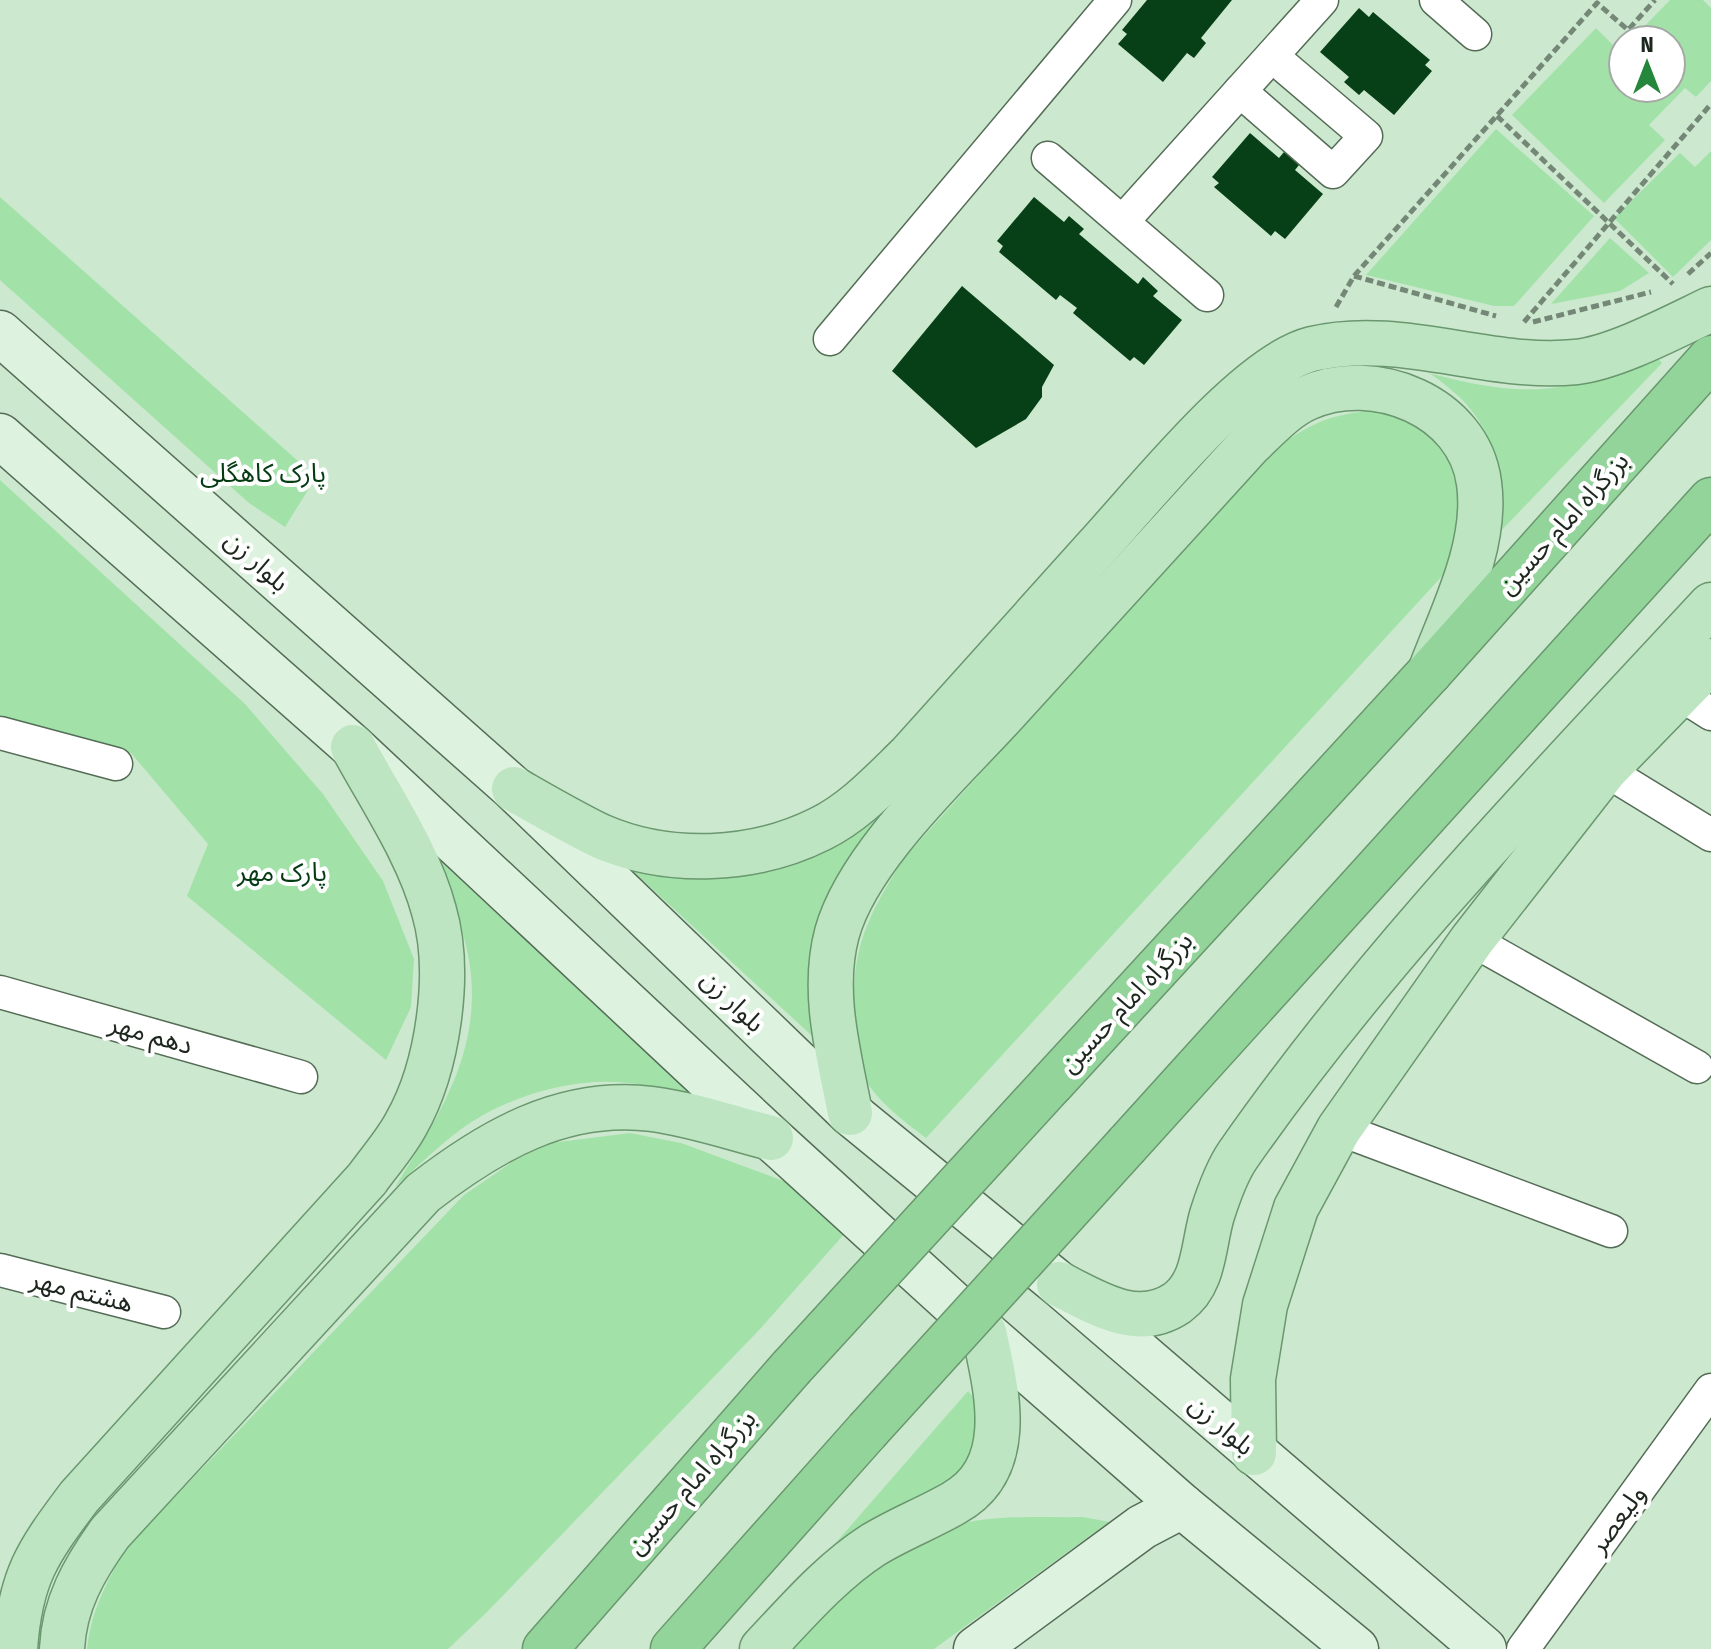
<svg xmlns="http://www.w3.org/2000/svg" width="1711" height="1649" font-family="'Fira Sans Condensed','Noto Sans Arabic',sans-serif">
<rect width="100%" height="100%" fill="#cce8ce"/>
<g fill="#a2e2a9">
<polygon points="1670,0 1703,0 1711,8 1711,81 1696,97 1685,88 1649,125 1665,140 1604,203 1512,115 1596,28 1619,51 1623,48 1623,88 1671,88 1671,40 1631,40"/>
<polygon points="1496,129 1594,216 1514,306 1494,306 1366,275"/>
<polygon points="1711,151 1711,240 1673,277 1614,218 1680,153 1695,167"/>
<polygon points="0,197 316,477 285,527 249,503 0,280"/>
<polygon points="1610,238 1649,273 1620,291 1551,304"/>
<path d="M1657,357l5,6 -164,171c1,-76 -1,-115 -69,-161 95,26 138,21 228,-16z"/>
<path d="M1370,411c9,2 21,2 30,6 47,18 73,74 60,123 -4,11 -11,23 -16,34l-518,564c-21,-16 -43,-32 -58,-54 -12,-17 -14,-39 -14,-59 -3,-76 10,-103 50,-167l368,-407c35,-25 53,-36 98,-40z"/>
<polygon points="0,480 245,704 323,794 383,881 414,959 411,1007 386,1060 187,896 208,844 131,753 0,715"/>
<polygon points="936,759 868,841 822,1045 624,863 674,872"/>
<path d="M437,858l267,248c-19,-7 -38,-16 -58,-20 -61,-14 -137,8 -186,44 -23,17 -44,38 -65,57 52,-84 99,-156 66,-259 -7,-21 -19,-42 -28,-62z"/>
<path d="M630,1133l51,10 108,40 57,49 -85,96 -275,285 -38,36h-361c4,-38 20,-67 38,-100l339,-354 51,-35 36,-17z"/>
<polygon points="968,1391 983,1408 972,1471 820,1561"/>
<path d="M1083,1517l26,5 -175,127h-150c47,-42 92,-92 151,-117 44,-19 100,-14 148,-15z"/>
</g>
<g fill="#074016">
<polygon points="1147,0 1232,0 1201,38 1206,43 1194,58 1187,53 1163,82 1118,44 1127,34 1122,30"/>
<polygon points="1359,8 1369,17 1373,12 1430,60 1425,65 1432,71 1394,115 1364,90 1359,95 1344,82 1349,77 1320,52"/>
<polygon points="1250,133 1279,158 1284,152 1299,165 1295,170 1323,194 1285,239 1275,231 1271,236 1214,187 1219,183 1212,177"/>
<polygon points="1034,197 1064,222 1069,216 1084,229 1079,234 1138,284 1143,277 1158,291 1153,296 1182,320 1144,365 1134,357 1130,361 1073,313 1077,308 1060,295 1056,300 999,252 1003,246 997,241"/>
<polygon points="962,286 1054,365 1042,387 1042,397 1026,419 976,448 892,371"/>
</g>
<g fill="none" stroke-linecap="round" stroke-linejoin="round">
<g stroke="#546c56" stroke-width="35">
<g id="street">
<polyline points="1436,0 1475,34"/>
<polyline points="1240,91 1333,172 1366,136 1272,56"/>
<polyline points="1048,158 1207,295"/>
<polyline points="1123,221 1322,0"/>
<polyline points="830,339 1115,0"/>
<polyline points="1678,693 1711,714"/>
<polyline points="0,733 116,764"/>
<polyline points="1605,770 1711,835"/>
<polyline points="1472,940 1697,1067"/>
<polyline points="0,992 301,1077"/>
<polyline points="1339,1129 1611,1231"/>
<polyline points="0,1270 164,1312"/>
<polyline points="1523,1649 1711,1390"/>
</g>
</g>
<g stroke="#546c56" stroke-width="47">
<g id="secondary">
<polyline points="0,333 514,789 850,1113 1059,1284 1484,1649"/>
<polyline points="0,436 353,747 771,1138 984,1332 1182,1506 1356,1649"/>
<polyline points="976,1649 1142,1527 1182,1506"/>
</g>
</g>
<g stroke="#69976e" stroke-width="47">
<g id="primary">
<path d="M514,789c28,16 57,33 86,47 69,30 154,26 220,-7 35,-17 63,-48 90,-74 62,-69 124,-138 186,-207 47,-51 151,-183 216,-199 89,-21 176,22 264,13 39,-4 99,-36 135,-53"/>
<path d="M850,1113c-11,-58 -29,-121 -13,-180 21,-76 114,-161 168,-220 82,-90 163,-180 245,-269 17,-16 36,-37 57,-46 67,-30 162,8 172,85 9,63 -28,132 -49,189"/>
<path d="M1059,1284c38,19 78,46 118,19 28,-20 26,-58 35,-88 6,-19 15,-44 26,-60 138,-198 309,-373 473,-550"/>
<polyline points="1254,1453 1253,1379 1265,1305 1296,1208 1339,1129 1472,940 1605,770 1711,661"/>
<path d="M15,1649c5,-72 22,-96 64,-152l288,-318c13,-18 29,-36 39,-55 32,-56 46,-151 28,-213 -15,-57 -53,-112 -81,-164"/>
<path d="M62,1649c2,-45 22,-80 48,-116l313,-340c67,-52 140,-95 229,-84 39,5 80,19 119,29"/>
<path d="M762,1649c34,-36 69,-77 111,-104 26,-16 55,-27 81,-42 64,-36 42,-115 30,-171"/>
</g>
</g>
<g stroke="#69976e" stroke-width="47">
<g id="highway">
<polyline points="1052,1083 1430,672 1711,358"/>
<polyline points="1127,1145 1711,500"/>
<polyline points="545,1649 791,1368"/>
<polyline points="673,1649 867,1431"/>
</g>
</g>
<g stroke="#758877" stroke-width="5" stroke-dasharray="8 4" stroke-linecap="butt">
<polyline points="1497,116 1673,284"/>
<polyline points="1688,274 1711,253"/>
<polyline points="1354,276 1496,316"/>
<polyline points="1336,307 1354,276 1597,3 1628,30 1655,0"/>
<polyline points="1524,322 1711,104"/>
<polyline points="1533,322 1651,292"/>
</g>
<use href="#street" stroke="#fff" stroke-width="32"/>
<use href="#secondary" stroke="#def2e0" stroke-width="44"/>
<use href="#primary" stroke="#bee5c2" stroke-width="44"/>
<use href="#highway" stroke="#92d499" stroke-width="44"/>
<g stroke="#69976e" stroke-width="47" stroke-linecap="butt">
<g id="highway-bridge">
<polyline points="791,1368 1052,1083"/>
<polyline points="867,1431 1127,1145"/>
</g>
</g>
<use href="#highway-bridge" stroke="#92d499" stroke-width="44"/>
</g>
<g text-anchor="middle" stroke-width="8" stroke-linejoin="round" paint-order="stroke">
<g font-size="26" fill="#053b13" stroke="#fff">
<text x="263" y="482">پارک کاهگلی</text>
<text x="282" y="881">پارک مهر</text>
</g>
<g font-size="26" fill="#1d271e" stroke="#fff">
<text transform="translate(1563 523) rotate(-48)" y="9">بزرگراه امام حسین</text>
<text transform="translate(257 561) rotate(42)" y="9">بلوار زن</text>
<text transform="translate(733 1001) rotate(44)" y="9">بلوار زن</text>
<text transform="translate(1126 1002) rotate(-47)" y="9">بزرگراه امام حسین</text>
<text transform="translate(151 1034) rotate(16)" y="9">دهم مهر</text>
<text transform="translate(82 1291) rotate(14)" y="9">هشتم مهر</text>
<text transform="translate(1222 1425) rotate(41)" y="9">بلوار زن</text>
<text transform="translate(691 1482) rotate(-49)" y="9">بزرگراه امام حسین</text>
<text transform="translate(1617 1519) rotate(-54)" y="9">ولیعصر</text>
</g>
</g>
<g transform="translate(1647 64)"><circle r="38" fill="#ffffff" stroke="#a5a9a5" stroke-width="2"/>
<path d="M0-6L14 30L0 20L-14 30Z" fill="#24873b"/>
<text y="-12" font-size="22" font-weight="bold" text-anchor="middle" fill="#1d271e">N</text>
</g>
</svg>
